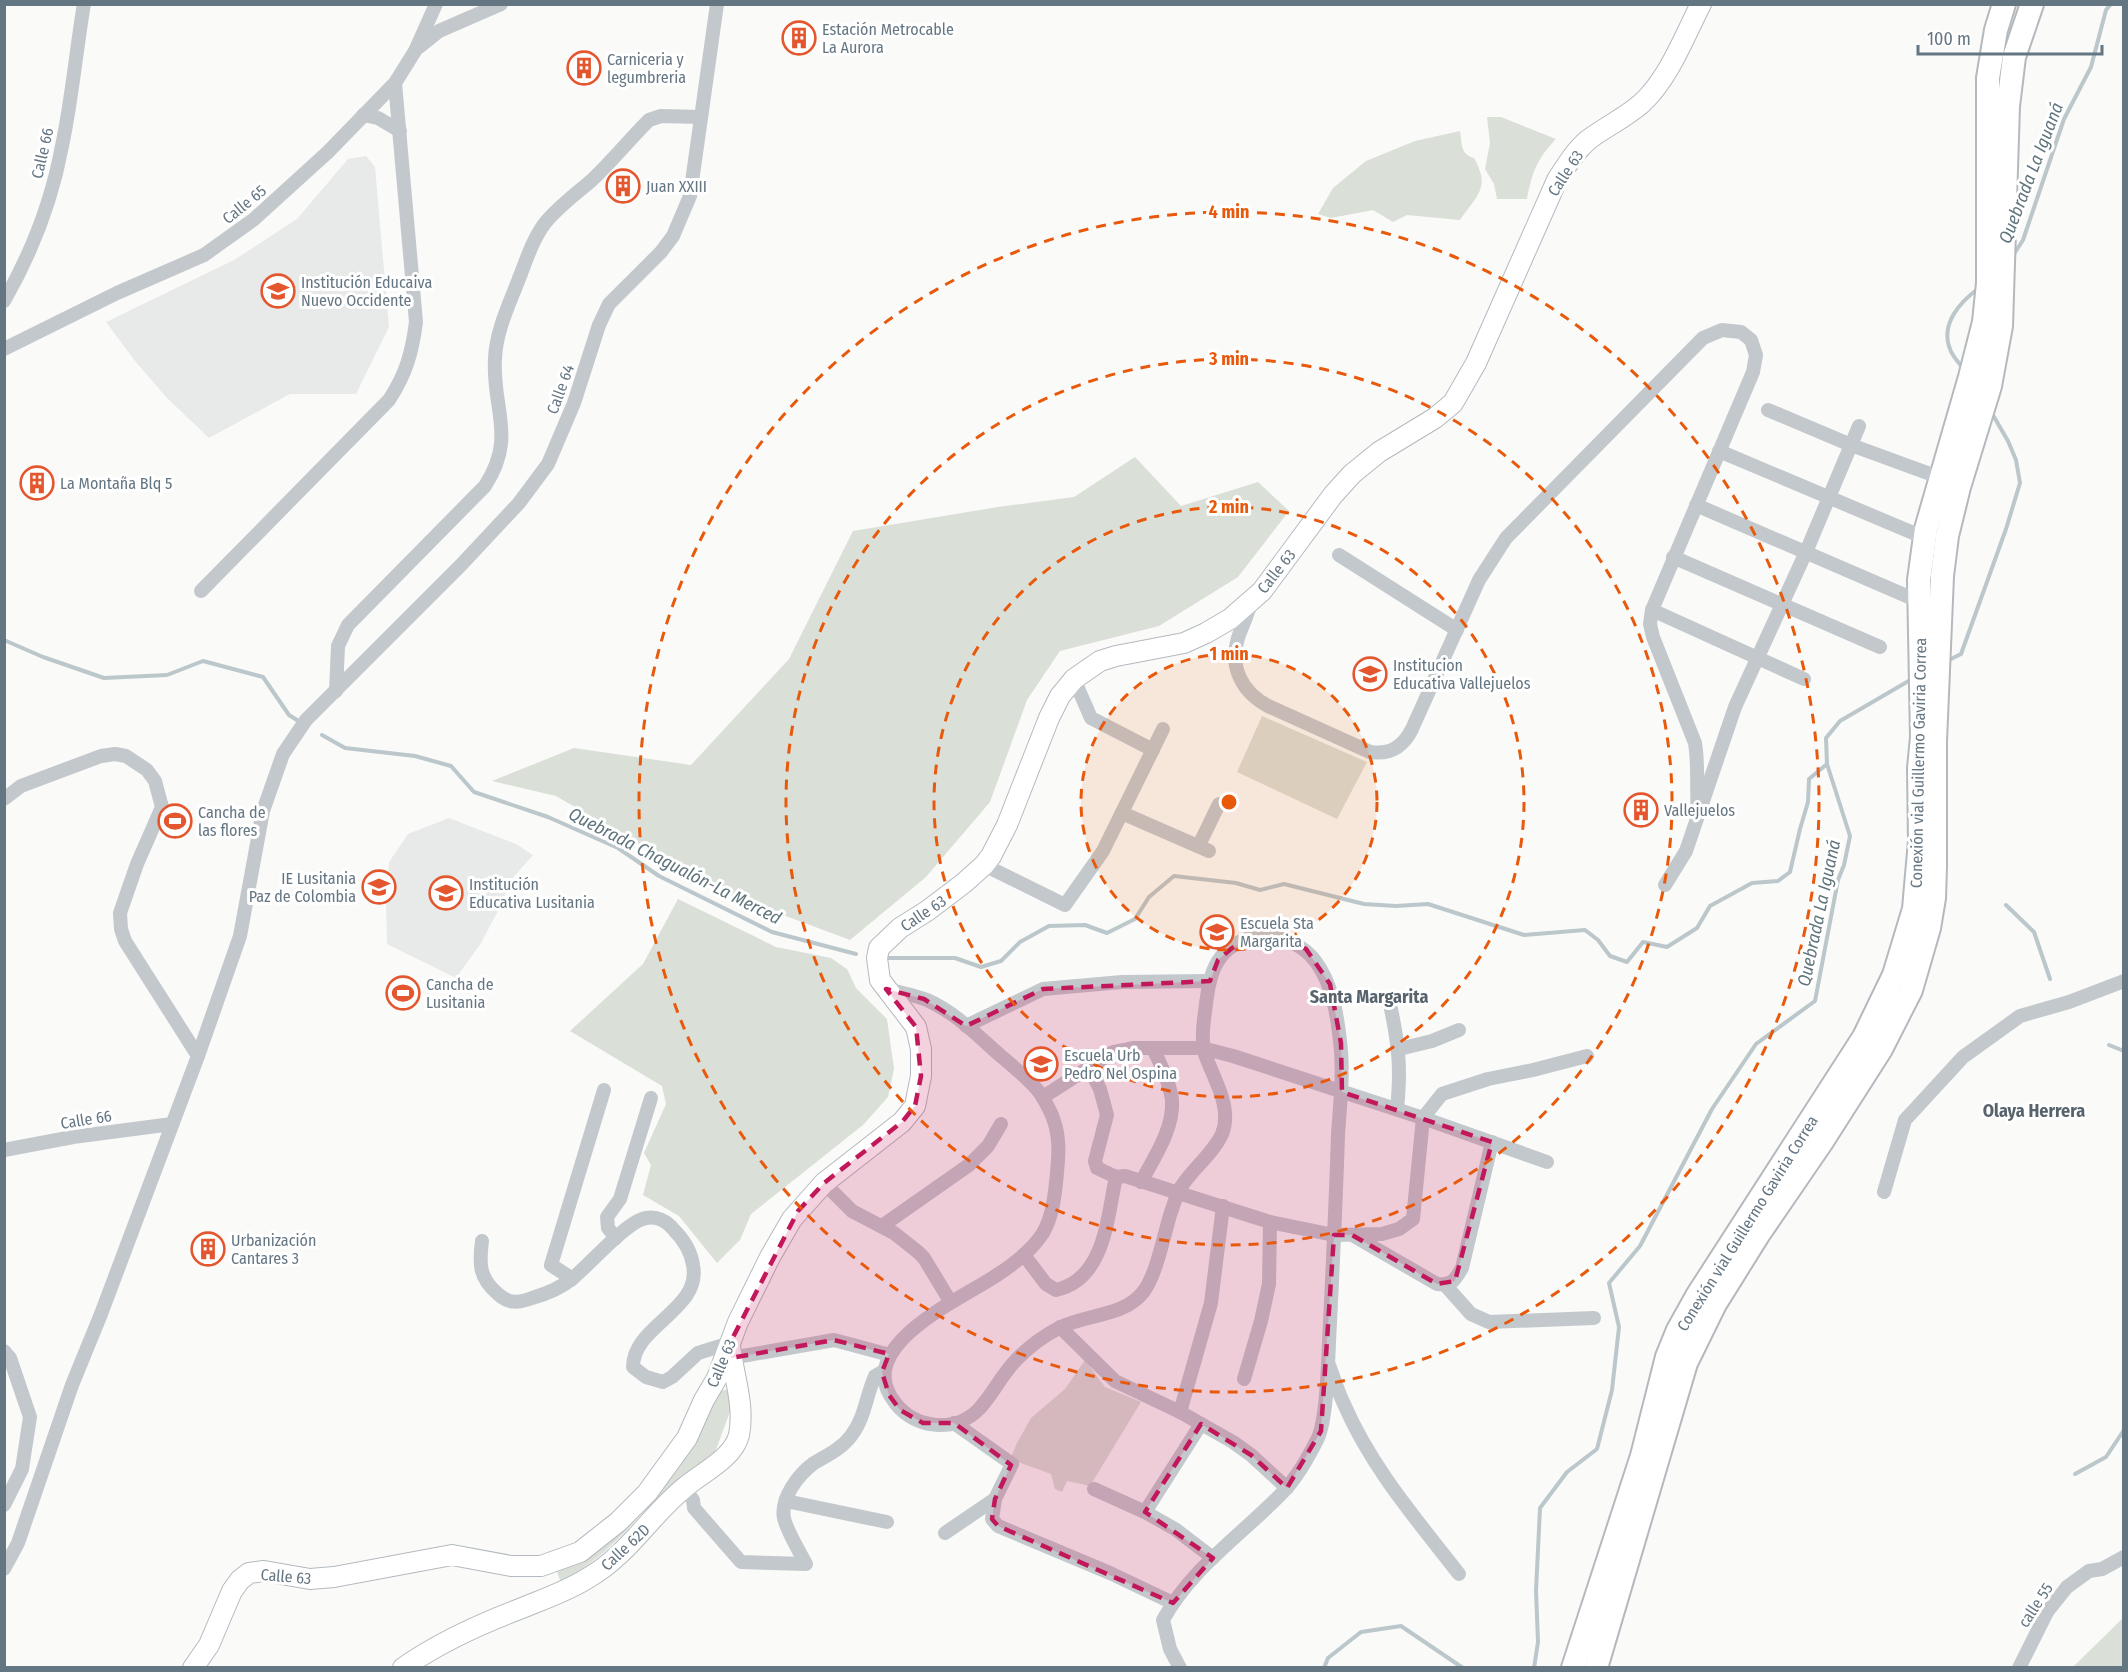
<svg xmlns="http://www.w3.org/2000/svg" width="2128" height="1672" font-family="'Fira Sans Condensed',sans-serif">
<rect width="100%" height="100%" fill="#fafaf8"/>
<g fill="#e8e9e9">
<polygon points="366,156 375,167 389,327 356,394 290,394 209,438 167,398 135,361 106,322 234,260 297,219 348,159"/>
<polygon points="449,818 516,844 533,855 511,880 500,907 481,943 456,978 387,944 386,902 389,862 408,834"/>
</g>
<g fill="#dadfd7">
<path d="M1487,117h14l55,22c-19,20 -24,33 -29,60h-30l-3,-15 -9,-15 5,-26z"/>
<path d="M1460,131c2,12 0,23 14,27 17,30 3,37 -14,62l-53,-5 -14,7 -20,-12 -42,8 -13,-4 15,-26 33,-27 49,-20z"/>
<polygon points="1135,457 1181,506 1258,482 1289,511 1238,577 1159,626 1060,651 1027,700 990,802 926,877 850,940 717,890 556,796 492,781 574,748 691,765 789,659 853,531 998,507 1074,497"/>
<polygon points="1262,716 1367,762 1337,819 1237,772"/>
<polygon points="678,899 776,947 831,958 847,969 856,988 887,1019 894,1069 888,1097 863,1125 751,1214 740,1240 717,1263 679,1216 643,1195 651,1165 644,1153 666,1104 662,1086 570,1031 643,964"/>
<polygon points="1085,1360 1105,1387 1141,1402 1090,1486 1067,1481 1062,1492 1055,1489 1051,1474 1010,1459 1017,1443 1031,1418 1065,1389"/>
<polygon points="728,1389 731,1409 714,1455 655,1500 642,1513 640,1507 720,1391"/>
<path d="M640,1515c-23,28 -48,49 -79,68l-4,-11 19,-9 58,-47z"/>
<polygon points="2123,1618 2123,1667 2073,1667"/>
</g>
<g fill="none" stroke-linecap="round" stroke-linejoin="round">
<g stroke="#bbc7cb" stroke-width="4">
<polyline points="2012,257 2023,240 2064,119 2091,67 2106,10 2111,4"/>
<path d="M1964,369c-5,-6 -12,-13 -14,-20 -10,-25 10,-47 29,-61"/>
<polyline points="4,640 43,657 104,678 167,675 203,661 263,677 289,715 300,722"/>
<polyline points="1945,662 1961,654 2006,529 2020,483 2016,460 2008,441 1990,410"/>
<polyline points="322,735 345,748 415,756 451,766 474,792 548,817 618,848 659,876 772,932 856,954"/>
<polyline points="2006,905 2034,932 2050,979"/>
<polyline points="884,958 955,958 981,967 1001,961 1020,942 1049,926 1085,925 1107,933 1135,919 1149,897 1174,876 1236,883 1260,890 1284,884 1364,904 1396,906 1428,904 1524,935 1585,930 1598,940 1610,956 1627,962 1643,942 1667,947 1697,928 1710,906 1752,883 1778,881 1790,872 1800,829 1808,802 1809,779 1827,764"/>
<polyline points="2109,1045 2124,1051"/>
<polyline points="2075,1474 2106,1457 2124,1430"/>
<polyline points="1324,1668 1328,1658 1361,1632 1401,1626 1463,1668"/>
<polyline points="1534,1668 1538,1642 1536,1591 1540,1508 1567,1472 1597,1449 1612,1390 1619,1327 1609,1283 1640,1246 1712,1109 1756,1044 1815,1001 1838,880 1844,865 1850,836 1827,764 1826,738 1840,721 1912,679"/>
</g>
<g stroke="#b3babf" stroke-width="22">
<g id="secondary">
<path d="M193,1668l16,-23 23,-54 8,-11 9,-7 15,-2 46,8 24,-2 118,-22 59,11h30l39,-14 38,-30 29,-29 40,-55 17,-38 13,-22 21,-56 32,-65 22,-38 32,-36 78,-61 13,-16 6,-30v-27l-5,-22 -36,-47 -3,-22 2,-10 21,-20 27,-17 37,-28 20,-18 7,-9 16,-31 42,-107 11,-22 14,-17 26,-18 16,-5 68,-13 22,-10 24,-14 32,-28 71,-96 19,-21 27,-22 56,-34 18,-15 23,-40 81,-183c9,-14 18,-29 31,-40 17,-13 37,-22 54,-37 27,-25 42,-66 59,-99"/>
<path d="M403,1668c35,-25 75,-43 114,-58 24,-10 49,-18 71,-32 39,-22 62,-62 96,-90 17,-15 49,-29 55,-53 6,-31 -6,-60 -9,-90"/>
</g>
</g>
<g stroke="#b4b9bd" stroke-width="26">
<g id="trunk">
<polyline points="1573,1668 1642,1456 1667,1357 1678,1330 1697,1296 1864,1037 1894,975 1914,909 1920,841 1919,768 1922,737 1919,580 1926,529 1970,377 1984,322 1988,283 1988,78 1996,30 2004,4"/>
<polyline points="1596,1668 1686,1363 1715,1304 1758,1235 1821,1143 1881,1049 1911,990 1929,928 1934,898 1935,867 1935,741 1942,576 1947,536 1959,487 1990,386 2001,326 2008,106 2014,57 2032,4"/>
</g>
</g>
<g stroke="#c3c8cc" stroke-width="14">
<polyline points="419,47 439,31 501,4"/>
<polyline points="363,115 378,118 400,131"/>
<path d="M4,301c27,-47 48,-101 58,-155 10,-47 14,-95 22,-142"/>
<polyline points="4,349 117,293 204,255 253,220 328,152 395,83 415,51 436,4"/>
<polyline points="1768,410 1851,445 1933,475"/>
<polyline points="1719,451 1918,535"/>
<polyline points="1696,505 1909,597"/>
<polyline points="1339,555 1457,630"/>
<polyline points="1673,557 1880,647"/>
<path d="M201,591l188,-191c17,-26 23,-47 27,-78l-21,-239"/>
<path d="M1251,602c-3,13 -9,24 -13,36 -9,29 4,54 30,68l102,46c20,3 33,-5 42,-23l67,-149 27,-42 197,-200 19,-8 19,2 10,8 5,15 -3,17 -101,238 -2,14 3,13 42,106c4,24 1,48 3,72"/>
<polyline points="1652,610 1804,679"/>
<polyline points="1074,679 1091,718 1153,750"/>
<path d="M336,691l2,-45 10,-21 137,-139c32,-49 7,-77 10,-127 1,-29 15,-56 25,-83 7,-18 13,-37 25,-53 14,-17 31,-29 47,-43 20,-19 37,-40 57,-60l12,-4 40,1"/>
<polyline points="4,799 21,786 101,756 115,754 126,756 147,770 155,781 162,807 137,864 120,913 121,929 125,941 198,1056"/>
<polyline points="1122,813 1209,851"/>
<polyline points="1199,845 1219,804"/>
<polyline points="984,865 1065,905 1103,851 1163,729"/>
<polyline points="1665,885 1686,851 1735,707 1806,552 1859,426"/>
<path d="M886,989c14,3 28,6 41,11 28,12 52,37 75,57 13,11 27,22 38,36 5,8 11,18 14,28 7,20 4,41 2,62 -2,18 -4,34 -13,50 -11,17 -29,31 -46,42 -37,25 -148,72 -101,129 20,25 60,29 83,5 14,-15 23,-35 38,-50 11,-11 28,-24 42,-31 26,-14 66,-11 85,-37 13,-18 20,-57 27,-79 1,-2 6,-18 7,-20 11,-21 34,-36 44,-58 11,-27 -9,-56 -17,-80 -4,-13 -2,-29 0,-42 2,-16 4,-37 13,-51 22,-35 75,-31 98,1 16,22 21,51 24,79 4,31 0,63 -2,94 -2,63 -5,126 -8,188 -2,28 -2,92 -12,115 -9,18 -20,38 -34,53 -40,42 -93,77 -121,129l7,29 10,19"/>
<path d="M1391,1009c8,38 10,61 6,100"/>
<polyline points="966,1026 1043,989 1122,982 1210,981"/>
<polyline points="1399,1049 1432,1041 1459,1030"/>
<polyline points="1088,1066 1100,1089 1107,1115 1095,1161 1097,1168 1116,1177 1125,1176 1270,1222 1334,1235 1382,1234 1399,1229 1413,1219 1423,1118 1442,1094 1488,1079 1533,1070 1587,1056"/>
<polyline points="1043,1097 1113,1052 1133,1048 1202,1048 1233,1056 1423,1118 1547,1162"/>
<polyline points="4,1150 73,1137 172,1124"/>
<path d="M1141,1182c13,-24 33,-53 31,-82 -2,-18 -12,-36 -19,-52"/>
<polyline points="824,1183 852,1211 894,1233 918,1252 924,1258 950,1301"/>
<polyline points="1884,1192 1905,1120 1963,1057 2020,1016 2069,1002 2124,981"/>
<polyline points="882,1226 969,1165 988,1146 1001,1124"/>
<path d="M1354,1236l83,48c15,2 18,-4 25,-16l30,-126"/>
<polyline points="616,1238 608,1228 607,1217 620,1199 651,1098"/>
<path d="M482,1241c-3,23 -3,37 16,53 11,10 21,9 34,4 14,-4 29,-10 41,-20 16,-13 54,-57 73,-60 11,-2 21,3 28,12 9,9 17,22 19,35 9,45 -60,60 -60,102l13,10 17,5 9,-5 26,-24 32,-10"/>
<path d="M1024,1255l22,29 10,6c49,-11 51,-72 60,-113"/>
<polyline points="571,1280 568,1276 551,1265 604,1090"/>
<polyline points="1446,1286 1471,1314 1489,1322 1594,1318"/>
<polyline points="1060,1327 1115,1381 1180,1412 1233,1442 1251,1455 1287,1488"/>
<polyline points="4,1351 10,1358 30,1417 22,1469 4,1505"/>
<polyline points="731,1358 834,1340 890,1355"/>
<path d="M1329,1365c5,13 9,27 15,39 27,63 73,116 115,170"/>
<polyline points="1244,1379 1261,1321 1269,1284 1270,1222"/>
<polyline points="1180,1412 1211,1303 1223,1206"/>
<polyline points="954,1423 1012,1464 995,1499 992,1519 998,1526 1110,1573 1173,1603"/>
<path d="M684,1488l9,12 1,8 47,54 65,2c-6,-11 -20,-35 -22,-46 -4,-20 15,-44 30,-55 14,-8 27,-14 37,-27 14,-18 15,-40 24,-60l7,-4"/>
<polyline points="1094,1489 1145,1512 1175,1529 1213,1558"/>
<polyline points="786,1501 887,1522"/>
<polyline points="1145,1512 1201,1424"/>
<polyline points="945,1533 995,1499"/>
<polyline points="4,1569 18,1543 72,1385 101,1314 198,1056 240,936 263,811 283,754 306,720 461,565 519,503 548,464 574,403 599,325 609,304 661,252 673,236 690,196 717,4"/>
<polyline points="2019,1668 2047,1612 2067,1587 2089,1571 2102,1569 2124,1557"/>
</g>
<use href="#secondary" stroke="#fff" stroke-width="20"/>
<use href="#trunk" stroke="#fff" stroke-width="22"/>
</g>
<path fill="#c2185b" fill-opacity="0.2" stroke="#c2185b" stroke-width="4.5" stroke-dasharray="12 8" stroke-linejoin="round" d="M1286,938l20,11 24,35 11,59 1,49 150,50 -37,139 -18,3 -85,-49h-18l-13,196 -34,57 -36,-33 -50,-31 -56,88 68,46 -40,45 -175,-77 -6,-7 3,-20 16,-34 -57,-42h-31l-23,-13 -11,-15 -7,-23 7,-18 -55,-14 -103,18 -1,-15 68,-132 26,-28 78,-61 13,-16 6,-30 -5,-49 -30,-38 38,10 42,27 77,-37 167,-8 8,-21 14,-12 17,-9z"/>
<circle cx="1229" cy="802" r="148" fill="#e8590c" fill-opacity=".12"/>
<g fill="none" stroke="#e8590c" stroke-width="3" stroke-dasharray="10 8">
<circle cx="1229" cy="802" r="148"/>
<circle cx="1229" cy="802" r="295"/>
<circle cx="1229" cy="802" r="443"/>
<circle cx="1229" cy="802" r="590"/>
</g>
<defs>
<g id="building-ring" transform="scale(1.725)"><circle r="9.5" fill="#fff" stroke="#e4572e" stroke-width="1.5"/><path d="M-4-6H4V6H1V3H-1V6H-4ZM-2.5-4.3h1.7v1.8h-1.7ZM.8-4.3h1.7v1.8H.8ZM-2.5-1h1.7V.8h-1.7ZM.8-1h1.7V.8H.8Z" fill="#e4572e"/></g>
<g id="school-ring" transform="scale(1.725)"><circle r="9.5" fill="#fff" stroke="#e4572e" stroke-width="1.5"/><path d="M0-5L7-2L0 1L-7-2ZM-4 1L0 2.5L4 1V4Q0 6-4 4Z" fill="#e4572e"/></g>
<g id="stadium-ring" transform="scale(1.725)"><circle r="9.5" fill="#fff" stroke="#e4572e" stroke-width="1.5"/><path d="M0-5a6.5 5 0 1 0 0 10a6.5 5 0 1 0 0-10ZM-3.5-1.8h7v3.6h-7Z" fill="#e4572e"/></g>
</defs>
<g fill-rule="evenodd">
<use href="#building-ring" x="799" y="38"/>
<use href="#building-ring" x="584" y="68"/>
<use href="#building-ring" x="623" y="186"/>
<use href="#school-ring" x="278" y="291"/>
<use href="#building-ring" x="37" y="483"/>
<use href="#school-ring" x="1370" y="674"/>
<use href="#building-ring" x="1641" y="810"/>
<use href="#stadium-ring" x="175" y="821"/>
<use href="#school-ring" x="379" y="887"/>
<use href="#school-ring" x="446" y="893"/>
<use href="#school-ring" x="1217" y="932"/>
<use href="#stadium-ring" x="403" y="993"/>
<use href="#school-ring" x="1041" y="1064"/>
<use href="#building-ring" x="208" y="1249"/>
</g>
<g text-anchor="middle" stroke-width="6" stroke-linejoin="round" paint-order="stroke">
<g font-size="16" fill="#657683" stroke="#fff" text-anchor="start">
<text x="822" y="35">Estación Metrocable<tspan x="822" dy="18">La Aurora</tspan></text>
<text x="607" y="65">Carniceria y<tspan x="607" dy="18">legumbreria</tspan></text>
<text x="646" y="192">Juan XXIII</text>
<text x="301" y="288">Institución Educaiva<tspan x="301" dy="18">Nuevo Occidente</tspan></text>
<text x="60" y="489">La Montaña Blq 5</text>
<text x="1393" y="671">Institucion<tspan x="1393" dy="18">Educativa Vallejuelos</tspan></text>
<text x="1664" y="816">Vallejuelos</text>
<text x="198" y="818">Cancha de<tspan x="198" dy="18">las flores</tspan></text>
<text x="356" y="884" text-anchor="end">IE Lusitania<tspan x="356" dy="18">Paz de Colombia</tspan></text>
<text x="469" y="890">Institución<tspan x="469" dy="18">Educativa Lusitania</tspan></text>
<text x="1240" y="929">Escuela Sta<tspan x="1240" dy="18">Margarita</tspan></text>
<text x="426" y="990">Cancha de<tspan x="426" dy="18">Lusitania</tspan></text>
<text x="1064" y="1061">Escuela Urb<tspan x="1064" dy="18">Pedro Nel Ospina</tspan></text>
<text x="231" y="1246">Urbanización<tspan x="231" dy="18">Cantares 3</tspan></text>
</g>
<g font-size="16" fill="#657683" stroke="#fff">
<text transform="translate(42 153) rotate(-77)" y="6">Calle 66</text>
<text transform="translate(1565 173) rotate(-57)" y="6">Calle 63</text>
<text transform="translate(244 204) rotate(-39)" y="6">Calle 65</text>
<text transform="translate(560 389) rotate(-70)" y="6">Calle 64</text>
<text transform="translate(1276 571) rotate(-52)" y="6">Calle 63</text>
<text transform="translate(1918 763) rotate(-89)" y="6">Conexión vial Guillermo Gaviria Correa</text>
<text transform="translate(923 913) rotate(-34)" y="6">Calle 63</text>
<text transform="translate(86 1119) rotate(-9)" y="6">Calle 66</text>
<text transform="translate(1747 1223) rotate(-58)" y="6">Conexión vial Guillermo Gaviria Correa</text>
<text transform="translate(721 1363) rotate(-67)" y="6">Calle 63</text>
<text transform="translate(625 1547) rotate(-43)" y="6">Calle 62D</text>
<text transform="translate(286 1576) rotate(5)" y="6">Calle 63</text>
<text transform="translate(2035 1605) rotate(-57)" y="6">calle 55</text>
</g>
<g font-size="18" font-style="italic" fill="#60757c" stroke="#fff">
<text transform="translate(2031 173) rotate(-69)" y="6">Quebrada La Iguaná</text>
<text transform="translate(675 866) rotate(27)" y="6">Quebrada Chagualón-La Merced</text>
<text transform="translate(1819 913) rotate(-78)" y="6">Quebrada La Iguaná</text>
</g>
<g font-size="18" font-weight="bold" fill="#57646e" stroke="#fff">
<text x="1369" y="1003">Santa Margarita</text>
<text x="2034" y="1117">Olaya Herrera</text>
</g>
</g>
<circle cx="1229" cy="802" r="9" fill="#e8590c" stroke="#fff" stroke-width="3"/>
<g font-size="18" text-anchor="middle" font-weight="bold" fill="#e8590c" stroke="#fff" stroke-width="6" stroke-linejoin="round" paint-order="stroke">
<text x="1229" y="218">4 min</text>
<text x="1229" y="365">3 min</text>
<text x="1229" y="513">2 min</text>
<text x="1229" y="660">1 min</text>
</g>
<rect width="2128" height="1672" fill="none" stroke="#657683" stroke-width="12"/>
<path d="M1918 45v9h184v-9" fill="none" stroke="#657683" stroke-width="3"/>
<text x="1927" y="45" font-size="18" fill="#657683" stroke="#ffffff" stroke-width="4.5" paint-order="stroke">100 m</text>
</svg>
